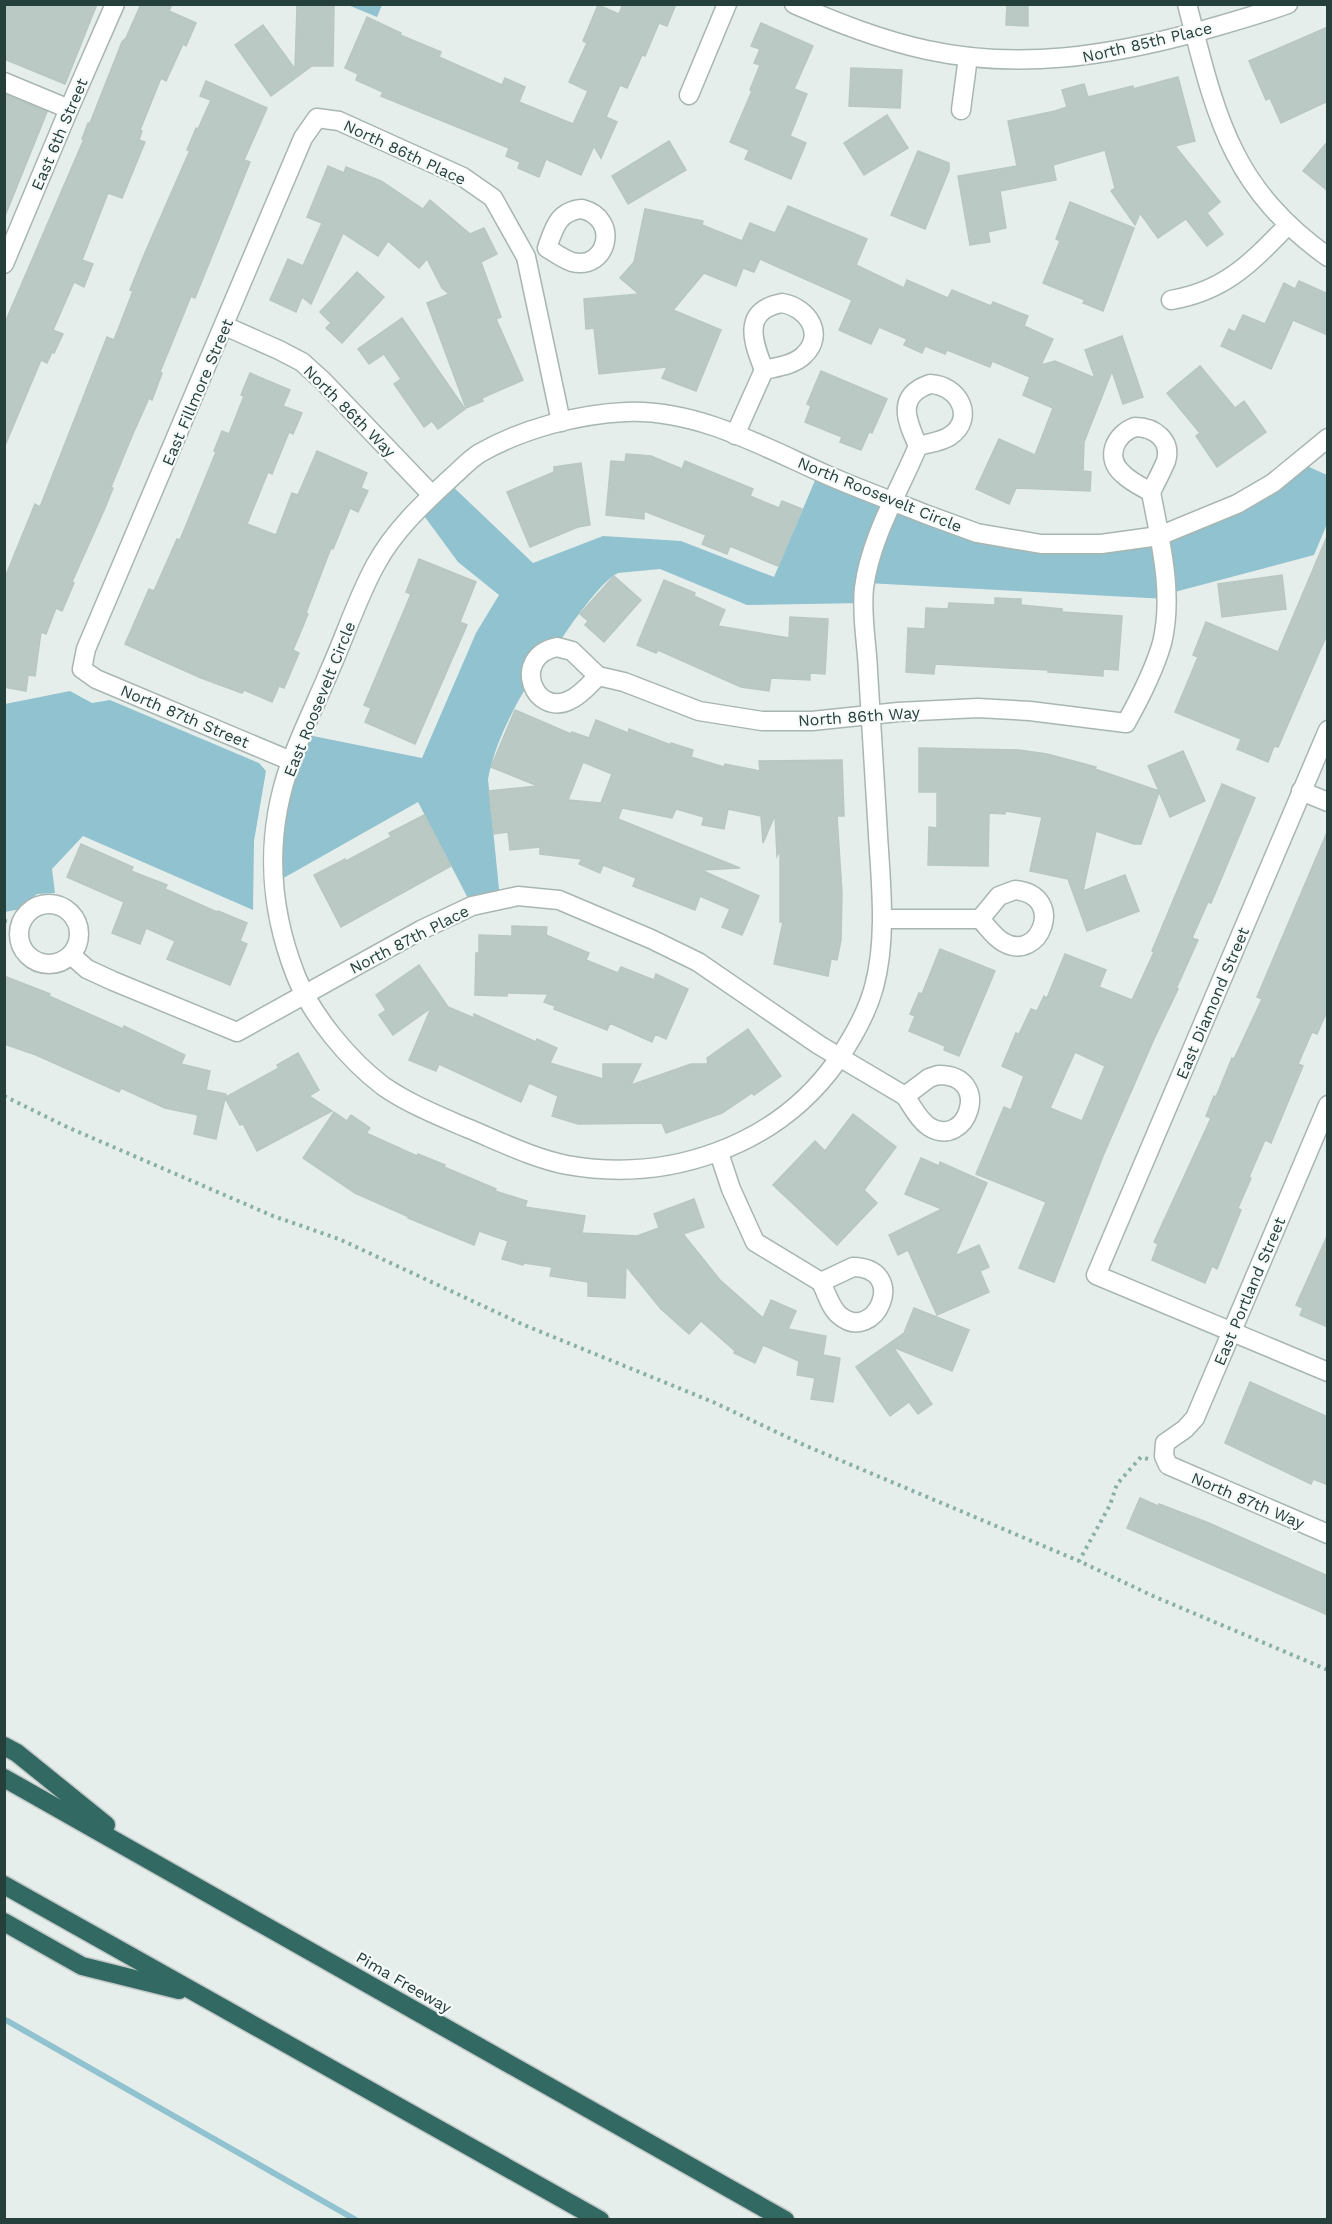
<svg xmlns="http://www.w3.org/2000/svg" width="1332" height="2224" font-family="'Work Sans',sans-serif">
<rect width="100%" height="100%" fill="#e6eeeb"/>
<g fill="#91c2cf">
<polygon points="348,5 382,4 382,5 377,17"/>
<path d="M1298,462l29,13v49l-13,31 -147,39v5l-301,-16 -2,20 -117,2 -87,-36 -42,4c-18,9 -48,53 -60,71 -8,13 -20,24 -28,37 -18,29 -36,65 -42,98l12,120 -28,7 -54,-104 -145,82 -2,-18 32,-132 119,24 54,-125 23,-38 -41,-33 -39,-53 28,-28 86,82 70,-27 78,5 93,36 45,-106 191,69 149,-4z"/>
<polygon points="70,691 92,703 110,700 259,763 266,771 254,841 253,910 83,836 52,869 55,893 37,894 20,909 5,912 5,704"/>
</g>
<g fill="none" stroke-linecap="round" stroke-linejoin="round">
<polyline stroke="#91c2cf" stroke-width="6" points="4,2019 356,2220"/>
</g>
<g fill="#bbc9c4" stroke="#b8c7c2" stroke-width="1.5" fill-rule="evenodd">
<polygon points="4,4 97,4 65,84 4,59"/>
<polygon points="141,4 172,4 169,11 196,23 186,46 183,44 166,81 161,78 140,130 142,131 139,140 145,142 122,198 108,193 82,260 93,264 84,287 74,282 53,330 63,334 54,353 52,352 47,363 41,360 4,448 4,325 84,139 82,139 88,123 90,123 122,42 126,38"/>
<polygon points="623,4 676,4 667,26 659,23 645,56 642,55 627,88 620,85 606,117 617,122 601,158 594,146 581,175 546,159 539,177 518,168 520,162 506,156 509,148 381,96 383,92 356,80 358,74 345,68 367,17 401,33 400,35 441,52 439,57 502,85 505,78 525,87 519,102 573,124 588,91 569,82 587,43 583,41 598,5 619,14"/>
<polygon points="1007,4 1028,4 1028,26 1006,25"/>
<polygon points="297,6 334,6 333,66 312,66 271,96 235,45 263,25 295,69"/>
<polygon points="761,23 813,46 794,89 807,94 790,136 806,143 791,179 745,159 749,150 730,142 752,91 750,90 760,65 754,63 760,49 751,46"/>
<polygon points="1328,27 1328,101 1281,123 1270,98 1266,100 1249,61"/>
<polygon points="851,68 902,70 900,108 849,106"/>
<polygon points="1178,77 1195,141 1175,146 1220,202 1207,213 1223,234 1207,246 1186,219 1158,238 1140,213 1135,225 1111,191 1115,188 1105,150 1053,165 1056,180 1000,191 1006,228 988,232 990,242 970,245 958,176 1017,166 1008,121 1055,111 1067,107 1062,90 1084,84 1088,97 1133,86 1133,89"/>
<polygon points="206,81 267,108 244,160 250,162 195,298 191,296 160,372 162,373 152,400 149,398 132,436 111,487 113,488 105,508 72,582 74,583 62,611 56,608 46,634 41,632 35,676 28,675 26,691 4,687 4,580 35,504 40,507 107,337 114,340 133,291 130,290 144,255 190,150 187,150 196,128 198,129 211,100 200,96"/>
<polygon points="4,94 47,112 5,216 4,216"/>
<polygon points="887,115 908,148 864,175 844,143"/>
<polygon points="669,141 686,170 628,204 612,176"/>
<polygon points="1328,141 1328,191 1303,171"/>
<polygon points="918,151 949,163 949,170 925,229 891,215"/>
<polygon points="328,166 344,173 346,167 381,181 423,209 430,200 470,234 484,228 497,254 481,262 501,317 496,319 523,380 482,398 483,401 466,408 427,303 449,294 442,288 427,259 419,268 388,241 378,256 343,233 311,304 302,297 296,312 270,300 288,259 303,266 322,223 307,217"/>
<polygon points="1070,202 1134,228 1103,311 1083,303 1085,300 1043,283 1060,241 1056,239"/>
<polygon points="788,206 867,239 856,265 904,288 907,280 948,298 952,290 991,306 993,302 1028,316 1024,326 1053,339 1041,365 1055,361 1095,378 1085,350 1122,336 1143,397 1123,404 1112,371 1084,442 1083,471 1091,472 1090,491 1016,488 1009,504 976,489 999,439 1035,455 1053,408 1023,395 1030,377 992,361 990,367 947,350 945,354 925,346 922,353 904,345 907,339 879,327 871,344 839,330 852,300 760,259 754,272 743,268 736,286 704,273 673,310 721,330 696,391 662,378 667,367 599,374 594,328 586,329 584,299 639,294 620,278 634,262 645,209 703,221 702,225 742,241 750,223 775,233"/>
<polygon points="357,272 384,297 342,343 326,328 331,323 320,312"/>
<polygon points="1299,281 1328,294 1328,335 1293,320 1271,369 1221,346 1229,329 1235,332 1243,315 1265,324 1284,283 1295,289"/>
<polygon points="402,318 465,409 438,429 432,421 424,427 394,384 401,379 384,354 369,364 358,349"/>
<polygon points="1200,366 1235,408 1244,401 1266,432 1217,467 1196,436 1200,433 1167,393"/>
<polygon points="821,371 887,399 872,433 869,432 861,450 840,442 842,437 805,422 811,406 807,404"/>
<polygon points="250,373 290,390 283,406 302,413 293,434 289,432 272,474 268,472 247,524 276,535 292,493 298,495 317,451 367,473 361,488 368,491 358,512 350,508 333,549 331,548 306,613 308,614 293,650 299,653 284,688 279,686 272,702 244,690 242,693 201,678 125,644 149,589 154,591 177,539 180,540 216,452 214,451 222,431 229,434 244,396 241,395"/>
<polygon points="626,454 651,456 682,469 685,461 753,489 750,496 779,508 782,501 802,509 778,566 730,546 727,554 702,544 706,535 644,511 644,519 606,515 611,461 625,462"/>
<polygon points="581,463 590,525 578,527 530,547 507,492 554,472 554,467"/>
<polygon points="1328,534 1328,632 1278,747 1274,746 1268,762 1237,749 1241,739 1175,712 1198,657 1193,655 1206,622 1278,652"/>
<polygon points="419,559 476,582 460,622 467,625 415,744 365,722 371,708 364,705 411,594 406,592"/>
<polygon points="1282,575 1286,609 1222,617 1218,584"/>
<polygon points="614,576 641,600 604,642 585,625 588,621 580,614"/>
<polygon points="664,580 695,593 694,596 725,610 718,626 789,638 790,617 828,619 825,674 810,673 810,680 771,678 769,691 741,687 658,650 656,653 637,645"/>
<polygon points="995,598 1021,599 1021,605 1062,609 1062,612 1122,616 1118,670 1103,669 1103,676 1048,672 1048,670 935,664 934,674 906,672 908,628 925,629 926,608 948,609 949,603 995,605"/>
<path d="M515,710l56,24 1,-2 17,6 7,-18 32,13 1,-4 42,16v-2l22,7 -2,7 33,10 1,-3 35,7 -1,-10 83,-1 2,56h-7l5,77 -1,47 -4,20 -6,-1 -3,17 -54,-12 9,-42h-3v-72l-3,6 -2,-41 -12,28 -2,-27 -33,-7 -4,20 -22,-4 2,-8 -28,-8 -4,9 -50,-10 -4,11 122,49 -39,2 58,26 -17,39 -20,-8 8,-18 -30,-13 -5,14 -62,-24 3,-8 -33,-13 -3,8 -21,-9 3,-5 -42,-5v-7l-30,3 -2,-18 -14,2 -5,-43 49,-5 -47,-19zM583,762l29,12 -11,29 -33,-3z"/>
<polygon points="919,748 1019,750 1047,754 1096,767 1095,769 1159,791 1148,766 1183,751 1205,801 1170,817 1159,792 1141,844 1134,844 1096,831 1083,891 1125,875 1139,911 1087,931 1068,879 1030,871 1042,817 1005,811 1005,814 989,813 988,866 928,865 929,827 937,828 937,792 919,792"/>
<path d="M1222,784l33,14 -44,105 -3,-1 -16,36 6,2 -22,49h2l-24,50 -51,117 -49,126 -35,-14 27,-66 -70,-28 28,-67 7,3 13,-34 -22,-10 14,-33 3,1 12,-25 6,2 7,-15 3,2 18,-44 41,16 -7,17 33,13 22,-48 -2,-1zM1075,1052l30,14 -23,55 -32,-13z"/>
<polygon points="424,815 451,866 341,927 314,875 345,859 346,861 391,837 389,833"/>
<polygon points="1328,830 1328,1009 1317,1034 1312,1032 1298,1064 1303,1066 1271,1143 1265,1140 1249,1177 1251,1178 1238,1208 1241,1210 1217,1269 1212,1266 1205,1283 1152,1260 1158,1244 1154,1242 1211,1118 1206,1116 1214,1096 1216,1097 1232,1058 1234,1059 1262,999 1257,997"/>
<polygon points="81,844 133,867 131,871 167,885 165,889 217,912 218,911 247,923 240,941 247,944 230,985 167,959 175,941 146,928 140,944 112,933 124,902 67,877"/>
<polygon points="512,926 547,927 546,935 589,953 586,960 618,973 621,967 654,980 656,974 688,989 666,1039 655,1034 652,1042 610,1023 607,1030 554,1009 555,1006 544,1002 548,994 507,993 507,996 475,995 476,953 479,953 479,935 512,936"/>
<polygon points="940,949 995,971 959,1056 944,1050 945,1046 909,1031 915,1016 910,1014 919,993 922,994"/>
<polygon points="419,965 448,1007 474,1018 474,1014 536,1042 537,1039 557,1048 550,1063 603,1079 603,1064 641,1064 631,1085 691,1064 708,1064 707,1058 748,1029 781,1076 754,1095 752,1093 722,1113 666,1133 662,1123 578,1124 552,1116 558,1096 529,1083 521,1102 439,1064 436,1071 409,1060 431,1008 393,1035 379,1015 386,1010 376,995"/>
<polygon points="4,976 50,994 49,996 123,1029 124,1026 185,1055 181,1064 210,1071 206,1090 226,1094 226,1097 279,1068 277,1065 298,1053 319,1090 309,1096 332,1111 257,1151 243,1124 240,1125 225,1098 216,1139 194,1134 198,1115 165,1108 121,1088 119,1092 36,1055 4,1044"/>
<polygon points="334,1112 347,1121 351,1115 370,1128 366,1133 417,1156 418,1154 445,1165 444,1167 496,1189 495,1191 527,1201 525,1207 585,1216 582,1233 637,1236 659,1228 654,1214 694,1199 704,1227 683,1234 720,1280 763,1318 771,1300 796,1311 788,1329 826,1336 823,1355 840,1358 833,1402 811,1399 815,1378 797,1375 799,1361 763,1345 755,1363 734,1353 735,1351 701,1321 689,1334 661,1309 626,1266 625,1298 588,1296 588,1282 550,1276 552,1267 524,1263 523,1265 502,1259 508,1241 479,1231 474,1245 408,1218 409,1217 355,1193 303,1158"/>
<polygon points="853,1114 896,1147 864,1190 877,1203 837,1245 773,1185 815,1141 825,1151"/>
<polygon points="921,1158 939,1166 940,1162 987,1183 955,1256 979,1245 989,1267 980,1271 989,1292 937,1315 908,1250 898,1255 889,1235 942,1209 905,1194"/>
<polygon points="1328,1234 1328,1327 1300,1315 1303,1308 1296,1305"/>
<polygon points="914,1308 969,1330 952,1371 893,1347 932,1404 918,1414 909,1402 890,1416 856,1367 904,1333"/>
<polygon points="1250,1382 1328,1417 1328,1485 1313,1479 1311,1484 1225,1443"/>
<polygon points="1140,1498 1158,1506 1159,1504 1209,1523 1328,1576 1328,1615 1127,1528"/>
</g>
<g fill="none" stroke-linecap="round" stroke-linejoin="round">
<g stroke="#a8b6b2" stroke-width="21">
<g id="minor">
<path d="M794,4c44,19 87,36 133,46 92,20 181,6 270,-18 31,-9 61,-17 91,-28"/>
<path d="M1187,4c29,111 42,182 141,253"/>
<polyline points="4,82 69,109"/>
<polyline points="689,95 727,4"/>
<polyline points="961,110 968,57"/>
<path d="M582,209c39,10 25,62 -10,53 -9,-3 -17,-9 -25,-14 7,-20 11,-37 35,-39z"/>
<polyline points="4,264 69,109 115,4"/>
<path d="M1171,300c54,-9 80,-37 117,-75"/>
<path d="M782,303c25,4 44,31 22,52 -10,10 -27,12 -40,15 -11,-28 -23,-59 18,-67z"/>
<polyline points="225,326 279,350 302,362 323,381 432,495"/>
<path d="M930,384c29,1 46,34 20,52 -9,6 -21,7 -32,10 -11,-25 -23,-50 12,-62z"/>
<path d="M1135,427c19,0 37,13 31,34 -4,10 -10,21 -15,31 -9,-5 -20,-10 -28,-18 -19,-16 -8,-40 12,-47z"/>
<polyline points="735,435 764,370"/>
<path d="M918,446c-19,45 -48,93 -54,142 -3,27 3,56 4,83 3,54 7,109 10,164 3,50 9,104 -4,152 -7,26 -22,52 -37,74 -61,86 -169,122 -270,104 -35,-7 -68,-24 -100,-37 -28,-12 -58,-24 -84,-42 -34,-26 -71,-70 -87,-110 -28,-71 -31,-145 -4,-217 11,-30 25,-58 37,-87 16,-35 28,-74 47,-108 19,-35 48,-61 77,-88 9,-8 17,-17 27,-23 42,-24 98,-39 146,-41 71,-3 138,35 201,63 32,14 65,26 98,39l52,19 64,11h60l58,-8 78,-32 36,-21 55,-45"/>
<path d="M557,647l15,4 26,25c-8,8 -17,19 -28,24 -36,18 -60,-43 -13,-53z"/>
<path d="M598,676l26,6 75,29 63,10h50l86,-9 80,-4 52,3 96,12c14,-25 28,-52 36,-80 12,-50 -2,-102 -11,-151"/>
<polyline points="1328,730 1096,1275 1328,1372"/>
<polyline points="291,761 96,679 82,669 86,649 303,138 317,118 339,121 463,177 493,198 526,257 561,422"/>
<polyline points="1301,791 1328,802"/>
<path d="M1015,890c52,5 25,74 -12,52 -9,-5 -16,-16 -23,-23l19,-23z"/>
<circle cx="49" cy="934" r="30"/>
<polyline points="883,919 980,919"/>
<polyline points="71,955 87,969 113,981 237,1032 421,930 472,906 518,896 559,900 651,939 698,962 819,1045 905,1096"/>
<path d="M938,1075c56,-1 29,77 -10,51 -10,-7 -16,-20 -23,-30l24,-18z"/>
<polyline points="1328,1105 1195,1418 1185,1429 1165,1443 1164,1456 1168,1465 1328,1534"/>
<polyline points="719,1153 731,1189 755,1242 821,1282"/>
<path d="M853,1267c57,1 22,79 -14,48 -9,-8 -13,-23 -18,-33z"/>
</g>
</g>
<g stroke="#c2c9c8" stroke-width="21">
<g id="highway">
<polyline points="4,1746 17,1753 106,1825"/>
<polyline points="4,1778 785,2220"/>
<polyline points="4,1885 600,2220"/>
<polyline points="4,1922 82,1966 179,1990"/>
</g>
</g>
<g stroke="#88b0a6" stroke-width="4" stroke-dasharray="3 4.5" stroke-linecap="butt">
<polyline points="4,921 21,923"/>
<polyline points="4,1096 67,1127 273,1216 339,1239 524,1325 713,1402 804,1445 1079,1561"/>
<polyline points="1148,1459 1141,1457 1117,1484 1110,1505 1079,1561 1153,1596 1328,1670"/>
</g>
<use href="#minor" stroke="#fff" stroke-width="18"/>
<use href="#highway" stroke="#326a63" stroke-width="18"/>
</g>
<g text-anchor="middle" stroke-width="4.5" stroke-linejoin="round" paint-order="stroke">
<g font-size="16" fill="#253f3a" stroke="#f6faf9">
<text transform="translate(1147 42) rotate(-13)" y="6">North 85th Place</text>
<text transform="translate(59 134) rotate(-67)" y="6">East 6th Street</text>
<text transform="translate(405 152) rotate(25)" y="6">North 86th Place</text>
<text transform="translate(197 392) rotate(-67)" y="6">East Fillmore Street</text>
<text transform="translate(350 411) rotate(45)" y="6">North 86th Way</text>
<text transform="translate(880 494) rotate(22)" y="6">North Roosevelt Circle</text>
<text transform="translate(319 699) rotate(-68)" y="6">East Roosevelt Circle</text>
<text transform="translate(185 716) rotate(23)" y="6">North 87th Street</text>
<text transform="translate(859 716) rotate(-4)" y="6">North 86th Way</text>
<text transform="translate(409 939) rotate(-27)" y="6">North 87th Place</text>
<text transform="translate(1212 1003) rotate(-67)" y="6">East Diamond Street</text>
<text transform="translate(1249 1291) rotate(-67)" y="6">East Portland Street</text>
<text transform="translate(1248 1500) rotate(23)" y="6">North 87th Way</text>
<text transform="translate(404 1982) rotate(30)" y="6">Pima Freeway</text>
</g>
</g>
<rect width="1332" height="2224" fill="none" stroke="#253f3a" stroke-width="12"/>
</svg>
